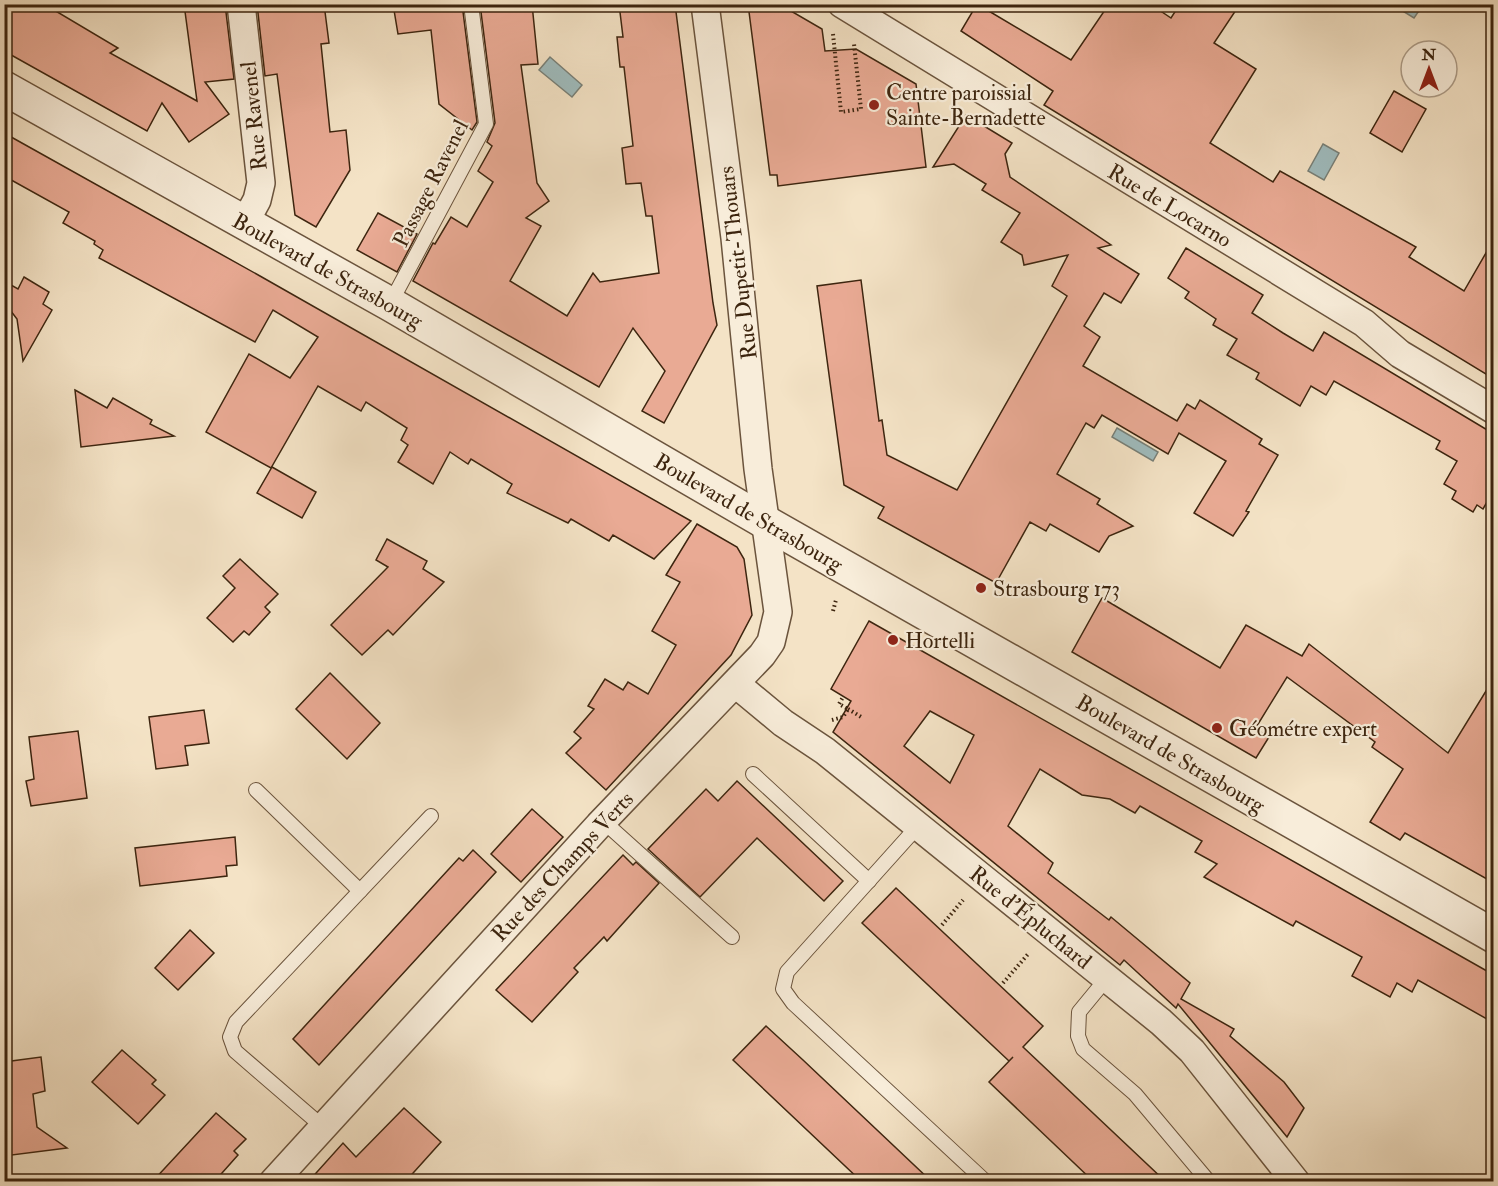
<svg xmlns="http://www.w3.org/2000/svg" width="1498" height="1186" font-family="'IM FELL Double Pica',serif">
<rect width="100%" height="100%" fill="#f4e3c6"/>
<filter id="stains"><feTurbulence type="fractalNoise" baseFrequency=".00333" numOctaves="4"/><feColorMatrix values="0 0 0 0 .2 0 0 0 0 .09 0 0 0 0 .02 0 0 0 .5 -.17"/></filter>
<radialGradient id="worn" r=".72"><stop offset=".6" stop-color="#630" stop-opacity="0"/><stop offset="1" stop-color="#630" stop-opacity=".3"/></radialGradient>
<g fill="#9fbcbe" stroke="#788078" stroke-width="1.5">
<polygon points="1404,5 1404,4 1423,5 1414,18 1401,10"/>
<polygon points="550,57 582,85 572,97 539,70"/>
<polygon points="1323,144 1339,153 1324,180 1308,171"/>
<polygon points="1117,428 1158,452 1153,461 1112,437"/>
</g>
<g fill="#e9aa94" stroke="#3d250f" stroke-width="1.5" fill-rule="evenodd">
<polygon points="4,4 44,4 118,48 110,53 197,101 184,4 225,4 234,79 205,82 229,114 189,142 162,103 147,131 4,51"/>
<polygon points="257,4 324,4 329,43 321,44 330,132 346,130 350,170 316,227 295,215 277,74 265,76"/>
<polygon points="393,4 462,4 477,122 472,130 439,104 431,30 398,34"/>
<polygon points="480,4 532,4 538,64 521,65 537,183 549,201 526,218 541,226 510,281 567,316 593,273 600,282 659,273 652,216 646,216 641,183 626,184 622,148 633,146 624,67 620,67 617,37 623,37 619,4 675,4 713,303 717,325 664,423 642,411 665,371 633,328 599,387 413,281 433,243 435,244 451,217 467,227 493,182 478,171 492,146 487,142 495,123"/>
<polygon points="748,4 779,4 822,29 825,51 856,49 916,84 926,167 778,186 777,175 770,175"/>
<polygon points="977,4 1071,60 1109,4 1150,4 1171,18 1180,4 1240,4 1214,43 1256,69 1210,143 1273,182 1280,171 1416,247 1409,257 1464,291 1494,239 1494,379 1044,105 1053,91 961,31"/>
<polygon points="1394,91 1426,109 1402,152 1370,133"/>
<polygon points="966,115 1012,143 1005,154 1010,177 1111,245 1098,248 1139,274 1121,303 1104,293 1084,326 1100,337 1083,366 1177,421 1187,404 1195,409 1200,400 1262,439 1259,444 1278,455 1246,511 1249,512 1233,536 1194,513 1226,461 1179,433 1168,454 1102,415 1094,428 1086,423 1057,474 1100,499 1097,504 1133,526 1109,536 1099,552 1050,524 1046,531 1030,522 996,583 878,518 884,507 844,485 817,286 861,280 879,421 882,420 887,455 957,490 1067,296 1052,286 1068,255 1024,265 1022,255 1001,242 1020,213 982,190 986,184 954,164 933,167"/>
<polygon points="4,133 260,276 691,521 654,559 613,535 609,541 571,519 568,523 507,493 512,484 471,459 468,464 450,452 433,484 398,462 408,445 401,440 407,428 366,402 361,411 318,386 271,468 206,432 249,354 290,378 318,337 273,310 255,342 99,258 103,250 94,244 95,241 63,223 69,212 4,176"/>
<polygon points="378,213 417,234 397,272 357,250"/>
<polygon points="1186,248 1263,295 1252,313 1283,333 1313,351 1324,332 1494,434 1494,490 1483,509 1477,505 1473,512 1452,499 1456,491 1444,484 1457,461 1436,449 1440,441 1334,381 1326,395 1311,386 1300,406 1256,379 1259,373 1227,355 1237,339 1213,325 1216,319 1185,298 1189,292 1168,278"/>
<polygon points="24,277 49,292 43,304 52,310 23,361 17,319 4,302 4,281 18,289"/>
<polygon points="75,390 107,408 113,398 152,420 150,424 174,436 81,447"/>
<polygon points="272,467 316,492 302,518 257,493"/>
<polygon points="697,524 737,547 744,559 752,615 731,655 606,790 566,753 581,738 574,732 594,709 588,706 605,679 623,690 628,682 648,694 676,645 652,631 680,582 666,575"/>
<polygon points="387,539 427,561 423,569 444,582 393,635 388,630 362,655 331,625 388,567 376,560"/>
<polygon points="240,559 278,594 265,607 270,612 249,635 244,631 233,642 207,618 235,588 223,576"/>
<polygon points="1102,598 1220,668 1246,625 1302,656 1309,644 1448,753 1494,678 1494,883 1405,833 1400,840 1370,822 1403,769 1372,747 1375,742 1287,677 1255,729 1269,737 1256,758 1072,652"/>
<path d="M869,621l625,354v48l-76,-43 -6,12 -15,-9 -7,14 -38,-21 10,-19 -66,-36 -3,5 -89,-49 13,-13 -22,-12 7,-11 -62,-35 -5,7 -25,-14 -28,-4 -42,-26 -32,57 45,37 -5,10 61,47 2,-3 79,66 -9,16 53,30 -4,7 54,46 20,26 -17,29 -109,-133 -2,4 -52,-48 -4,5 -287,-233 18,-31 -20,-12zM930,711l44,24 -24,48 -46,-37z"/>
<polygon points="330,673 380,723 347,759 296,709"/>
<polygon points="204,710 209,743 185,746 188,765 156,769 149,717"/>
<polygon points="78,731 87,798 31,806 26,781 34,779 29,737"/>
<polygon points="737,781 843,881 824,901 757,838 700,897 648,849 706,789 718,801"/>
<polygon points="532,809 563,837 521,882 491,854"/>
<polygon points="235,837 237,865 226,866 227,876 140,886 135,848"/>
<polygon points="473,850 496,872 319,1065 293,1039 459,858 463,861"/>
<polygon points="623,855 633,865 636,862 659,883 607,941 604,937 574,968 578,972 532,1022 496,990"/>
<polygon points="896,888 1043,1026 1023,1047 1166,1182 1094,1182 989,1082 1013,1057 1009,1061 862,923"/>
<polygon points="190,930 214,953 178,990 155,968"/>
<polygon points="766,1026 803,1060 932,1182 862,1182 733,1060"/>
<polygon points="122,1050 156,1080 152,1084 165,1095 138,1124 92,1082"/>
<polygon points="41,1057 45,1091 33,1094 37,1127 67,1148 4,1156 4,1062"/>
<polygon points="404,1108 441,1142 405,1182 308,1182 343,1143 356,1157"/>
<polygon points="216,1113 246,1139 234,1151 238,1155 214,1182 152,1182"/>
</g>
<g fill="none" stroke-linecap="round" stroke-linejoin="round">
<g stroke="#6b543d" stroke-width="16">
<g id="service">
<polyline points="390,304 486,124 471,4"/>
<polyline points="753,774 869,881"/>
<polyline points="256,790 360,891"/>
<polyline points="603,821 732,937"/>
<polyline points="918,826 787,972 783,989 793,1003 986,1182"/>
<polyline points="1107,978 1079,1012 1078,1036 1083,1049 1135,1094 1209,1182"/>
<polyline points="323,1127 235,1051 230,1037 236,1022 431,816"/>
</g>
</g>
<g stroke="#6b543d" stroke-width="30">
<g id="minor">
<polyline points="241,4 261,183 257,200 244,224"/>
<polyline points="842,4 1364,323 1400,354 1494,410"/>
<polyline points="736,684 783,723 825,751 1161,1022 1192,1051 1296,1182"/>
<polyline points="273,1182 599,825 762,655 771,642 778,612 758,469 735,238 705,4"/>
</g>
</g>
<g stroke="#6b543d" stroke-width="36">
<polyline id="tertiary" points="4,88 390,304 765,522 1494,936"/>
</g>
<g stroke="#3d250f" stroke-width="4" stroke-dasharray="1.5 3" stroke-linecap="butt">
<polyline points="833,34 841,112 861,109 854,44"/>
<polyline points="833,611 836,600"/>
<polyline points="848,709 863,718"/>
<polyline points="832,720 843,717 848,709 839,704 843,697"/>
<polyline points="942,925 963,900"/>
<polyline points="1003,983 1029,953"/>
</g>
<use href="#service" stroke="#f8edda" stroke-width="14"/>
<use href="#minor" stroke="#f8edda" stroke-width="27"/>
<use href="#tertiary" stroke="#f8edda" stroke-width="33"/>
</g>
<g fill="#8f2418" stroke="#f8edda" stroke-width="2">
<circle cx="874" cy="105" r="6"/>
<circle cx="981" cy="588" r="6"/>
<circle cx="893" cy="640" r="6"/>
<circle cx="1217" cy="728" r="6"/>
</g>
<g text-anchor="middle" stroke-width="4.5" stroke-linejoin="round" paint-order="stroke">
<g font-size="22" fill="#3d250f" stroke="#f8edda" text-anchor="start">
<text x="886" y="100">Centre paroissial<tspan x="886" dy="25">Sainte-Bernadette</tspan></text>
<text x="993" y="596">Strasbourg 173</text>
<text x="905" y="648">Hortelli</text>
<text x="1229" y="736">Géométre expert</text>
</g>
<g font-size="22" fill="#3d250f" stroke="#f8edda">
<text transform="translate(253 116) rotate(-96)" y="8">Rue Ravenel</text>
<text transform="translate(430 183) rotate(-63)" y="8">Passage Ravenel</text>
<text transform="translate(1170 205) rotate(31)" y="8">Rue de Locarno</text>
<text transform="translate(737 263) rotate(-97)" y="8">Rue Dupetit-Thouars</text>
<text transform="translate(328 270) rotate(29)" y="8">Boulevard de Strasbourg</text>
<text transform="translate(749 512) rotate(30)" y="8">Boulevard de Strasbourg</text>
<text transform="translate(1171 753) rotate(30)" y="8">Boulevard de Strasbourg</text>
<text transform="translate(562 866) rotate(-47)" y="8">Rue des Champs Verts</text>
<text transform="translate(1031 917) rotate(39)" y="8">Rue d'Épluchard</text>
</g>
</g>
<rect width="1498" height="1186" fill="none" stroke="#f4e3c6" stroke-width="24"/>
<rect x="6" y="6" width="1486" height="1174" fill="none" stroke="#3d250f" stroke-width="3"/>
<rect x="12" y="12" width="1474" height="1162" fill="none" stroke="#3d250f" stroke-width="1.5"/>
<g transform="translate(1429 69)"><circle r="28" fill="#f8edda" stroke="#ad9d89" stroke-width="1.5"/>
<path d="M0-4.5L10 22L0 15L-10 22Z" fill="#8f2418"/>
<text y="-9" font-size="16" font-weight="bold" text-anchor="middle" fill="#3d250f">N</text>
</g>
<rect width="100%" height="100%" filter="url(#stains)"/>
<rect width="100%" height="100%" fill="url(#worn)"/>
</svg>
